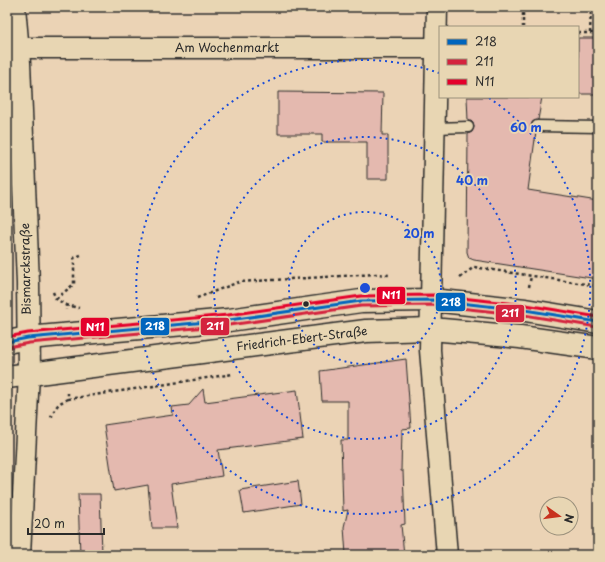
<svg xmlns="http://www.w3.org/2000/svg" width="605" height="562" font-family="'Playpen Sans',sans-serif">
<rect width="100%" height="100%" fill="#ebd3b5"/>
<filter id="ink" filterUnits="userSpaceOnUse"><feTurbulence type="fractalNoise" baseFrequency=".025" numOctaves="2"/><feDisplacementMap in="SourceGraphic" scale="8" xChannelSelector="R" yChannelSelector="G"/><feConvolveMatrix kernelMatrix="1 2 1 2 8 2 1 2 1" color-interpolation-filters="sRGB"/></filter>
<g filter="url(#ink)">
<g fill="#e4b9af" stroke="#2b2b2b">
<rect x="578" y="38" width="20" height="56"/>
<polygon points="278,92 383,93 382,135 388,135 388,179 367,179 367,142 322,142 322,134 278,134"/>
<polygon points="467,97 542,97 538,120 534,121 531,126 532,129 536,132 528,190 598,201 598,279 474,260 469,258 467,252 468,134 472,132 474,127 473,123 471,121 468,121"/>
<polygon points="406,359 411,428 402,429 401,471 403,471 405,524 401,525 404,555 346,555 344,527 348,510 343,511 341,440 348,440 348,401 322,401 320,371"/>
<polygon points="203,389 205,402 297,390 303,439 218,450 222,476 171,484 177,528 152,528 148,485 114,491 104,425 173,415 172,407 189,405"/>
<polygon points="298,481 301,504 244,513 240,490"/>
<polygon points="78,494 100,494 102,554 80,555"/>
</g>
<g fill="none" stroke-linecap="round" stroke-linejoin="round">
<g stroke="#2b2b2b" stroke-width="13">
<g id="lane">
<polyline points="537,126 598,127"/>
<polyline points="435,128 468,127"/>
</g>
</g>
<g stroke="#2b2b2b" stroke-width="23">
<g id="street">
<polyline points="437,7 430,350 447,555"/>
<polyline points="7,48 437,48"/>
<polyline points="20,555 29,374"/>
</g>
</g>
<g stroke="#2b2b2b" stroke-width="25">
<g id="secondary">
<polyline points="14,7 19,63 28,283 29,374"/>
<polyline points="7,342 28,338 229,320 361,301 432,300 525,310 598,322"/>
<polyline points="7,377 366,331 431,329 520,337 598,348"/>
</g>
</g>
<g stroke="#2b2b2b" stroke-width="2.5" stroke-dasharray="3 3" stroke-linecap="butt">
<polyline points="523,7 523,27"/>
<polyline points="578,33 598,33"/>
<polyline points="590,33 591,8"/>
<polyline points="460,278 474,267 598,286"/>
<polyline points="529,287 531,276"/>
<polyline points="53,292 56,299 66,305 66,310"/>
<polyline points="197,298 239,282 376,274 389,275"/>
<polyline points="56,299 74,284 74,258 83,254"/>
<polyline points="66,305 79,308"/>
<polyline points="68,399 233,374"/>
<path d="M50,416h2c4,-10 6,-13 16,-17v-6"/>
</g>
<use href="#lane" stroke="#e8d6b3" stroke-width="10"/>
<use href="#street" stroke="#e8d6b3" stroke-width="20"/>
<use href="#secondary" stroke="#e8d6b3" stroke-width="22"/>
<g stroke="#e8d6b3" stroke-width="6">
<polyline id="bus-1" points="7,342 28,338 229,320 361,301 432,300 525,310 598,322"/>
</g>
<g stroke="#e8d6b3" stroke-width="6">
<polyline id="bus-2" points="8,347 29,343 229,325 361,306 432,305 524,315 597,327"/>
</g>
<g stroke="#e8d6b3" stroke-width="6">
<polyline id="bus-3" points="7,337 28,333 228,315 361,296 433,295 526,305 598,317"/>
</g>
<use href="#bus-1" stroke="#0065bd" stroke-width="3"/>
<use href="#bus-2" stroke="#d4233e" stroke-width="3"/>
<use href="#bus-3" stroke="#e4002b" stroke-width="3"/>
</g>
</g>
<g fill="none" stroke="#1d4ed8" stroke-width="2" stroke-dasharray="2 4">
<circle cx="365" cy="288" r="76"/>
<circle cx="365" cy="288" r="151"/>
<path d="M489 98A227 227 0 1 1 439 73"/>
</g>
<circle fill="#2b2b2b" stroke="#e8d6b3" stroke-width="1.5" cx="306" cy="304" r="3.5"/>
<g text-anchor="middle" stroke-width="3.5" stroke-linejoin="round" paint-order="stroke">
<g font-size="12" fill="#2b2b2b" stroke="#e8d6b3">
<text x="227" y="52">Am Wochenmarkt</text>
<text transform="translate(26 269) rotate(-91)" y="4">Bismarckstraße</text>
<text transform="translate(302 339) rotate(-7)" y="4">Friedrich-Ebert-Straße</text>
</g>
</g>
<circle cx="365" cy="288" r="6" fill="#1d4ed8" stroke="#e8d6b3" stroke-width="2"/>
<g font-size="12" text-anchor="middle" font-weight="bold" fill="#1d4ed8" stroke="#e8d6b3" stroke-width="3.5" stroke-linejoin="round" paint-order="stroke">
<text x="526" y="132">60 m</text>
<text x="472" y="185">40 m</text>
<text x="419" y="238">20 m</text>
</g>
<g stroke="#e8d6b3" stroke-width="1.5">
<rect x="376" y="286" width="30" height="19" rx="4" fill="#e4002b"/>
<rect x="435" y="292" width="31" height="20" rx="4" fill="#0065bd"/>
<rect x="495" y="304" width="30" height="19" rx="4" fill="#d4233e"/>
<rect x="200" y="317" width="30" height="19" rx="4" fill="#d4233e"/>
<rect x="140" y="317" width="30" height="19" rx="4" fill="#0065bd"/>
<rect x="80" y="317" width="30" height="20" rx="4" fill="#e4002b"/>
</g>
<g font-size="11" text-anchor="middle" font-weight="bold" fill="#fff">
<text x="391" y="299">N11</text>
<text x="451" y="306">218</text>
<text x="510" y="317">211</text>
<text x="215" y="330">211</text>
<text x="155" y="330">218</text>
<text x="95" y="331">N11</text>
</g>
<rect width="605" height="562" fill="none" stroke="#e8d6b3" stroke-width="24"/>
<rect x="12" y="12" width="581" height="538" fill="none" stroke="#2b2b2b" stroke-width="1.5" filter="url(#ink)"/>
<rect x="439" y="26" width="140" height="72" fill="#e8d6b3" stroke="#9c927d"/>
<rect x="447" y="39" width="20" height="6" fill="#0065bd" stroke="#9c927d"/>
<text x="475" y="46" font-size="12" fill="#2b2b2b">218</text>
<rect x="447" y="59" width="20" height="6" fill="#d4233e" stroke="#9c927d"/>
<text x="475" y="66" font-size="12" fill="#2b2b2b">211</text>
<rect x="447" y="79" width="20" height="6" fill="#e4002b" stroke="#9c927d"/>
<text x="475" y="86" font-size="12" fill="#2b2b2b">N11</text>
<g transform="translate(559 516) rotate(104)"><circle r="19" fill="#e8d6b3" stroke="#9c927d"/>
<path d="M0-3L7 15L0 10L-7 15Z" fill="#c8321e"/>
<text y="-6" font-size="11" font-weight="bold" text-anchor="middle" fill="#2b2b2b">N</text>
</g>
<path d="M28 528v6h76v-6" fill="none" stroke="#2b2b2b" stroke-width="2"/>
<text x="34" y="528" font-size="12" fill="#2b2b2b" stroke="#e8d6b3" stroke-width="3" paint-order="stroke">20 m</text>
</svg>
